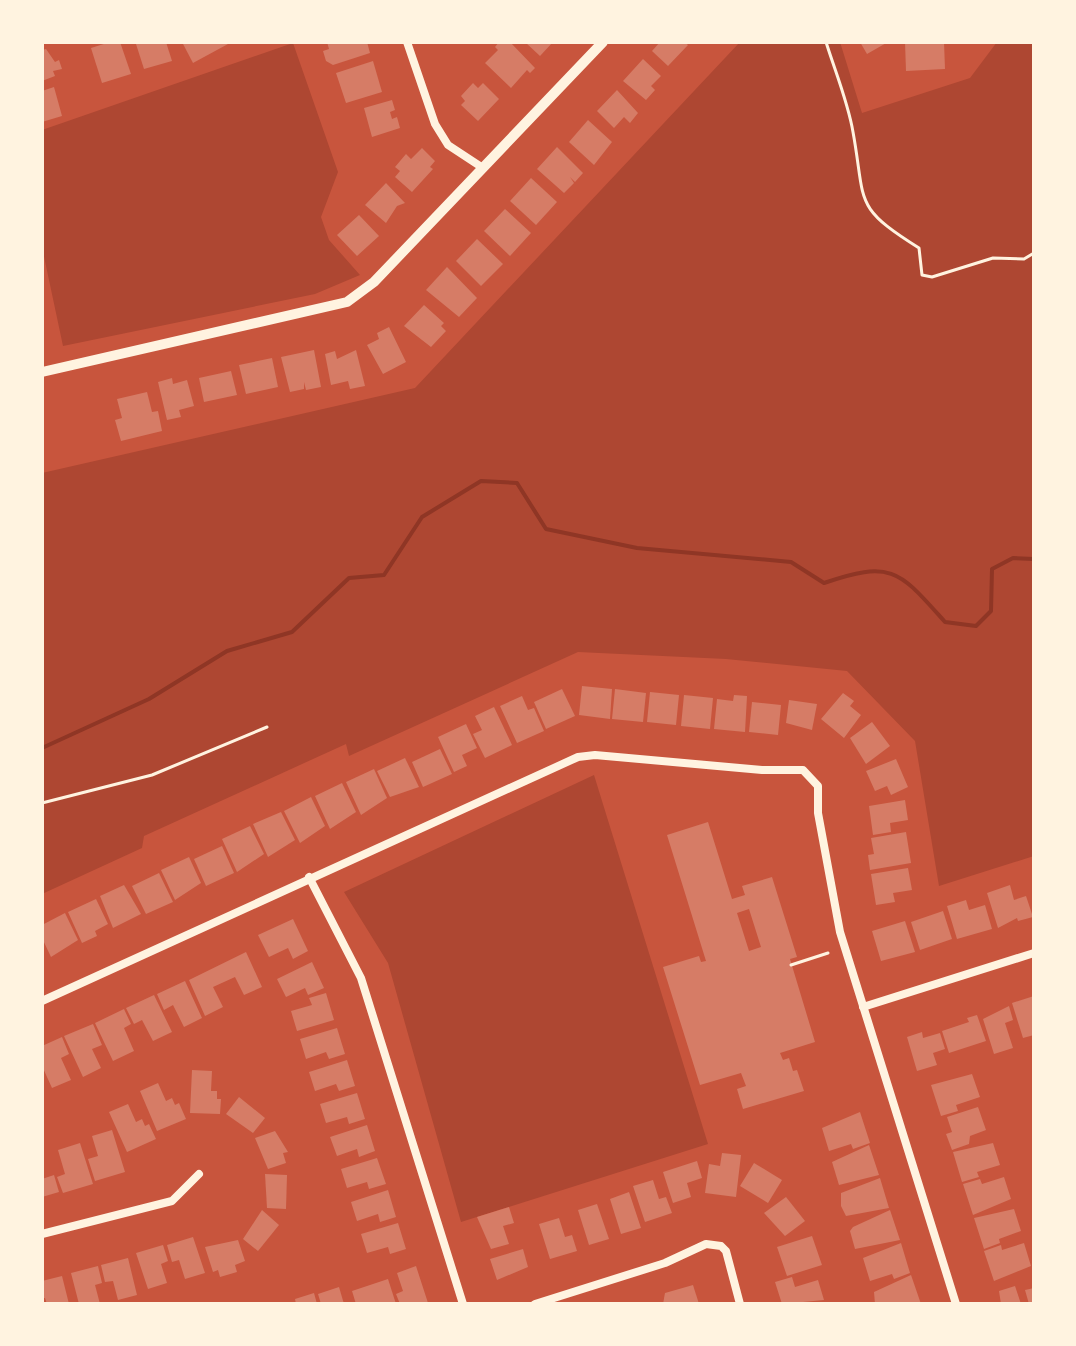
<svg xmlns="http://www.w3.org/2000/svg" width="1076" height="1346" font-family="Roboto,sans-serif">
<rect width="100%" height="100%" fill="#c8553d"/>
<g fill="#ae4732">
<polygon points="740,42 840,42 862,113 970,78 997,42 1034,42 1034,856 939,886 915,741 847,671 726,659 578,652 349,756 346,744 144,836 142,848 42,894 42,473 415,388"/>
<polygon points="293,43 338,172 321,217 329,240 360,275 315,294 63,346 42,247 42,130"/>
<polygon points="594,775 708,1144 461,1222 388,963 344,892"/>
</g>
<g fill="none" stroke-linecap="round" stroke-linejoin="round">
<path stroke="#8f3625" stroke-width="4" d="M42,748l107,-49 78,-48 65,-19 57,-54 35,-3 38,-58 59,-36 36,2 29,46 91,19 154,14 33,21c69,-24 76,-11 121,39l31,4 15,-15 1,-42 21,-11 21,1"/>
</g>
<g fill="#d67c66" fill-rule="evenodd">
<polygon points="110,42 120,42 131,74 102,83 91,48"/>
<polygon points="143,42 166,42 172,61 144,69 136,44"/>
<polygon points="182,42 226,42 228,44 193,63"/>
<polygon points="327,42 367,42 370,53 333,65 326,61 323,51 329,49"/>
<polygon points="499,42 510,42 535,68 530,73 527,70 511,88 485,63 498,50 495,47"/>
<polygon points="525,42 553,42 540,56"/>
<polygon points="660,42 684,42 688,45 668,66 652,51"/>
<polygon points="860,42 888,42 867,54"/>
<polygon points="905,42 944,42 945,69 906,71"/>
<polygon points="46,49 55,62 59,60 62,69 53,71 55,76 42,81 42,50"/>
<polygon points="643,59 661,76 651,86 655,90 646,100 623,81"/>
<polygon points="373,61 382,92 346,103 336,73"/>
<polygon points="473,83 478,88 483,83 499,99 478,121 461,105 465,101 461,96"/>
<polygon points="54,87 62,116 42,122 42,91"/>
<polygon points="617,90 638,113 630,123 624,117 614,128 597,111"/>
<polygon points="392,100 395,110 390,112 392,119 397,117 400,128 372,137 364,108"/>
<polygon points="588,120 612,142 594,165 569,142"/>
<polygon points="557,147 583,173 575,182 570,177 574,183 564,193 537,169"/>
<polygon points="422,148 435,161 430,167 433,169 412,192 395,177 400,171 395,167 406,154 411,159"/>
<polygon points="531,178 557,202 536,225 510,201"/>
<polygon points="386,183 405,203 397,206 386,223 365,205"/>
<polygon points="505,209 531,233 510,256 484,231"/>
<polygon points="359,215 379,236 357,256 337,235"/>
<polygon points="477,239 503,264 481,286 456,261"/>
<polygon points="447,267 477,298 459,317 426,290"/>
<polygon points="424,305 444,323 441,326 446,331 431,347 404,326"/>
<polygon points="389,327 406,362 383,374 367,345 379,339 377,333"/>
<polygon points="314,350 321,387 306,390 304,382 304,389 290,392 281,357"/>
<polygon points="356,350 365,386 350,389 348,381 331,385 325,354 335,351 337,359"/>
<polygon points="272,358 278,387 246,394 239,365"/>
<polygon points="231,371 237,395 204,402 199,378"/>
<polygon points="172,378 173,384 187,380 194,406 179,410 181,417 167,420 158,382"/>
<polygon points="147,392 152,412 158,411 162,431 121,441 115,420 122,418 117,399"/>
<polygon points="582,686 612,689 610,719 579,715"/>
<polygon points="562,689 575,716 546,729 534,702"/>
<polygon points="615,689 646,693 643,722 612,719"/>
<polygon points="650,692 679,695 676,725 647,722"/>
<polygon points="843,693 854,701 850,706 861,715 844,738 821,719"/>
<polygon points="684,695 713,698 710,729 681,726"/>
<polygon points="734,695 747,696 745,732 714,729 717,699 733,701"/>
<polygon points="522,696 528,710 534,708 544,731 517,743 500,706"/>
<polygon points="789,700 817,704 812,730 786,723"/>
<polygon points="752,702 781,705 778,735 749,732"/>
<polygon points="494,707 512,745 485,758 473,734 482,730 475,716"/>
<polygon points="872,722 890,746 866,764 850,738"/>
<polygon points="466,724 477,748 462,755 467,766 454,772 438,737"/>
<polygon points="440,749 452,774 423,787 412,762"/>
<polygon points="405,758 419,787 390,797 377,771"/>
<polygon points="896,759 908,787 891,795 887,786 875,791 866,771"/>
<polygon points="374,769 387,798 361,815 346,782"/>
<polygon points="342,783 356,812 330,829 315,796"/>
<polygon points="311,797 325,826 300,843 284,811"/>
<polygon points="905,800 908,820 890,823 891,832 873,835 869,806"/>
<polygon points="281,812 295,840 268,857 253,824"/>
<path d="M708,822l24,77 13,-4 -3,-9 30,-9 25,80 -7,2 25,83 -35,11 3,7 6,-2 4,13 4,-1 7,21 -61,18 -6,-20 9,-3 -5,-13 -41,12 -37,-118 36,-11 2,6 5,-1 -39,-126zM749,909l12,38 -12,4 -12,-38z"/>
<polygon points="250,826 264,854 237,872 222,839"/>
<polygon points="906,832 911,863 870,870 868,855 874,854 871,838"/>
<polygon points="222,846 234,873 206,886 194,859"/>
<polygon points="189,857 201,883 175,900 161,870"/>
<polygon points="908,868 912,890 893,893 895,902 876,905 871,874"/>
<polygon points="159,873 173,902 146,914 132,886"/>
<polygon points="124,885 141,914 113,928 100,896"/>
<polygon points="1010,885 1014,900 1026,896 1033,917 1018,921 1017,918 998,928 987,893"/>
<polygon points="96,899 108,924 95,931 97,936 82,943 68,912"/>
<polygon points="966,900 969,910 985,905 992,929 957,939 947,906"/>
<polygon points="943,911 952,939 920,950 911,922"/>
<polygon points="65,913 78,940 51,957 42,938 42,925"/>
<polygon points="293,919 308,951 293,959 288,948 269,957 258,935"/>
<polygon points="905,921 915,952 881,961 872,931"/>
<polygon points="246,952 262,987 244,995 235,977 213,987 223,1007 205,1016 189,980"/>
<polygon points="312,962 324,988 308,995 305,988 286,997 277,979"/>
<polygon points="185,981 202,1018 184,1027 173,1005 164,1010 157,994"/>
<polygon points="326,993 334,1020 297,1031 291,1011 312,1005 309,998"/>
<polygon points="154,995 172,1032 153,1041 142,1020 134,1024 126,1008"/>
<polygon points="1034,996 1034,1035 1023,1038 1012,1003"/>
<polygon points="1009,1006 1013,1020 1005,1023 1013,1048 994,1054 983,1019"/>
<polygon points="124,1009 131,1024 124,1028 134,1051 113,1061 95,1023"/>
<polygon points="977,1015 986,1041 949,1053 942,1031 969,1022 967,1018"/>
<polygon points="93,1024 102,1045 92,1049 101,1068 83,1077 64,1036"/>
<polygon points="337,1028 345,1054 329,1059 326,1052 306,1059 300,1039"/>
<polygon points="922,1032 923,1038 940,1033 945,1049 933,1053 937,1065 917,1071 907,1037"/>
<polygon points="62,1037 69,1054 61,1058 71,1080 52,1088 42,1066 42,1046"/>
<polygon points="347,1060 355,1086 339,1091 336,1084 315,1091 309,1072"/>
<polygon points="192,1070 212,1071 211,1091 217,1091 217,1099 221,1099 220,1114 190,1113"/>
<polygon points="972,1074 980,1097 956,1105 958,1111 941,1116 931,1085"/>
<polygon points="158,1083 166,1101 172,1098 175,1105 179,1103 186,1119 157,1131 140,1091"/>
<polygon points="357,1093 365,1119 349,1124 347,1117 326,1123 320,1104"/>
<polygon points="239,1097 265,1118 253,1133 226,1114"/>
<polygon points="128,1104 136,1122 142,1119 145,1126 149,1124 156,1139 127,1152 109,1112"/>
<polygon points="978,1107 986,1130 970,1136 969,1144 952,1150 946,1134 952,1132 947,1117"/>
<polygon points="860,1112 870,1143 853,1149 851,1144 829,1151 822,1128"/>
<polygon points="367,1125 375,1151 359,1157 357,1149 337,1156 330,1137"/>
<polygon points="112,1130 125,1172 95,1181 88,1159 98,1156 92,1136"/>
<polygon points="275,1131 288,1152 283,1153 286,1163 268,1169 255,1138"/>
<polygon points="80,1143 93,1184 63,1193 57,1177 65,1174 58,1150"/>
<polygon points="993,1143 1000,1165 977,1172 979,1177 962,1182 953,1152"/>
<polygon points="869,1145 879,1175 839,1185 832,1162"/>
<polygon points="722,1153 741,1155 736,1197 705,1193 709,1164 720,1166"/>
<polygon points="377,1158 386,1184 369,1189 367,1182 347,1188 341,1169"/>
<polygon points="697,1161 702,1178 687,1183 691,1197 673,1203 663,1172"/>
<polygon points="754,1163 782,1180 768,1203 740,1186"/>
<polygon points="265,1174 287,1175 286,1209 267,1208"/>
<polygon points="54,1175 59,1192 42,1197 42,1179"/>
<polygon points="1004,1177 1011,1199 973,1215 963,1184 980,1179 982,1184"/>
<polygon points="880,1178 889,1208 846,1216 841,1206 841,1193"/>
<polygon points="653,1180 659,1199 666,1197 672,1213 645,1222 633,1186"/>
<polygon points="388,1190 396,1217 380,1222 378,1214 357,1221 351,1202"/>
<polygon points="629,1192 641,1228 621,1234 610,1199"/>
<polygon points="786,1197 805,1221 785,1236 764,1213"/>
<polygon points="597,1204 609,1239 589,1245 578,1210"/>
<polygon points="509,1207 514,1223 503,1226 509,1244 491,1249 477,1217"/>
<polygon points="1014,1209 1021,1231 999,1239 1000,1243 984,1249 974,1218"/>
<polygon points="262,1210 279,1225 258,1251 243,1239"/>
<polygon points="890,1210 900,1240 855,1249 850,1231 853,1227"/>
<polygon points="559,1218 565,1237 572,1235 577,1251 550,1259 539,1224"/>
<polygon points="398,1223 406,1249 390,1254 388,1247 367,1253 361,1234"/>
<polygon points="812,1236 822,1265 787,1276 777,1247"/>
<polygon points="193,1237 205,1273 185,1279 179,1260 172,1262 167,1245"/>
<polygon points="238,1240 245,1261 235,1265 237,1272 220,1277 218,1270 213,1272 205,1247"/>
<polygon points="901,1243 910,1273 894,1279 892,1274 870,1281 863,1258"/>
<polygon points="1024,1243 1031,1266 994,1281 984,1251 1001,1245 1002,1250"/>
<polygon points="163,1245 168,1261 161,1264 167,1283 148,1289 136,1253"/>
<polygon points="523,1249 528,1267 497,1280 490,1259"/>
<polygon points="128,1258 137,1295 118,1300 113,1281 105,1282 101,1265"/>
<polygon points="98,1266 102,1283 95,1285 100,1304 79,1304 71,1273"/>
<polygon points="416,1266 428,1303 400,1304 396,1294 403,1291 397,1273"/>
<polygon points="911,1275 921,1304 875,1304 874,1292"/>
<polygon points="62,1276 69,1304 47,1304 45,1298 42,1298 42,1281"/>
<polygon points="792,1277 795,1287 818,1280 824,1300 782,1304 775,1282"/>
<polygon points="388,1279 396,1304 356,1304 352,1291"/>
<polygon points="693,1285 699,1304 663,1304 665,1293"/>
<polygon points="1015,1286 1021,1304 1001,1304 999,1291"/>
<polygon points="339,1287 344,1304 321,1304 318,1294"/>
<polygon points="1034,1288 1034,1304 1029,1304 1025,1290"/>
<polygon points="314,1293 317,1304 296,1304 295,1299"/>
</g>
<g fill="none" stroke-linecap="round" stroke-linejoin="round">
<g stroke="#fff3e0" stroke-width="3">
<path d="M826,42c9,29 22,60 27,90 13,71 -1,74 66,116l3,27 10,2 61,-19 31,1 10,-6"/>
<polyline points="42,803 152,775 267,727"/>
<polyline points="791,965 828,953"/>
</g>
<g stroke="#fff3e0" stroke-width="8">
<polyline points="407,42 435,124 448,145 483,168"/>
<polyline points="309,877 361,978 463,1304"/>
<polyline points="42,1001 578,757 595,755 762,770 803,770 818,786 818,813 840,932 956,1304"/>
<polyline points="863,1007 1034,953"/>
<polyline points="42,1234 172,1201 199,1174"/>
<polyline points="535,1304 665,1263 706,1244 721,1246 726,1251 740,1304"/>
</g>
<polyline stroke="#fff3e0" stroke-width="10" points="42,372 347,302 374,282 603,42"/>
</g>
<rect width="1076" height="1346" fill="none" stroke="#fff3e0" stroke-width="88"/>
</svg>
